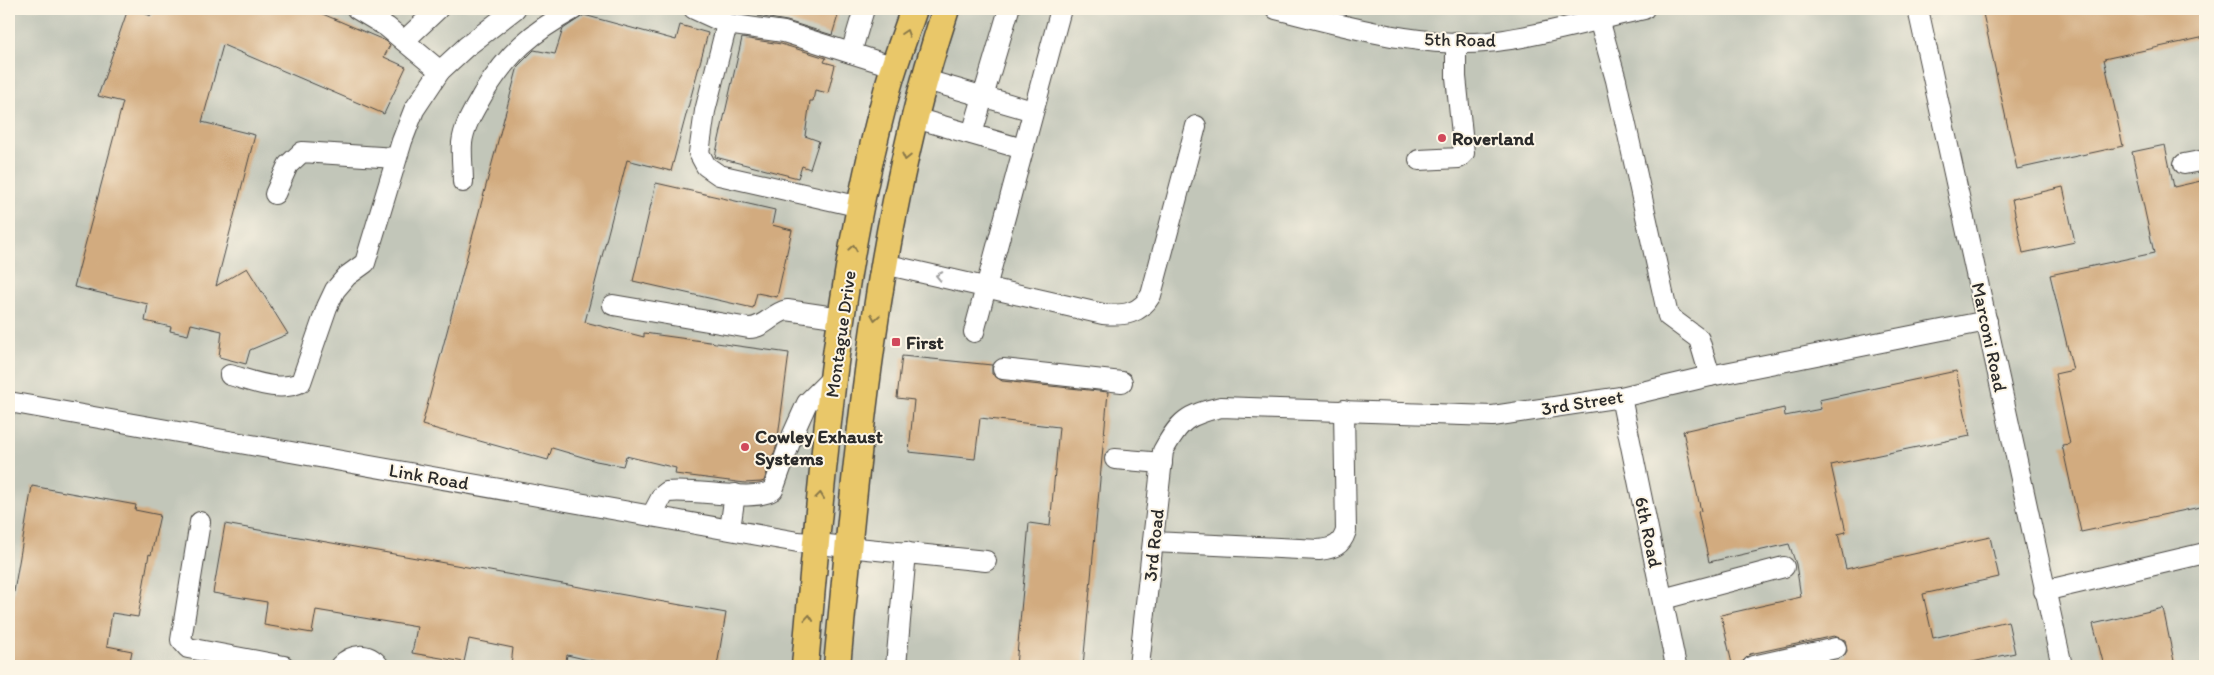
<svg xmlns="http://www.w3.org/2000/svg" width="2214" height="675" font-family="Itim,sans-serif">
<rect width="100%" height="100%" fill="#fcf5e5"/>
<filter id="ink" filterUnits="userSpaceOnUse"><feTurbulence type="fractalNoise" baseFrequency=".02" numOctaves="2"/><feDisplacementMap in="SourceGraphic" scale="10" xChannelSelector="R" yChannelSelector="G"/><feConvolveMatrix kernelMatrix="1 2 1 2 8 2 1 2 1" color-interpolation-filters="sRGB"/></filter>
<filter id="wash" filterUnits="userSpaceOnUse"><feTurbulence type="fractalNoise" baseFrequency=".0096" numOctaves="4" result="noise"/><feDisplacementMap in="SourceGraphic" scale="20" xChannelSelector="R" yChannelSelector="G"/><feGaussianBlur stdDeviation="1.12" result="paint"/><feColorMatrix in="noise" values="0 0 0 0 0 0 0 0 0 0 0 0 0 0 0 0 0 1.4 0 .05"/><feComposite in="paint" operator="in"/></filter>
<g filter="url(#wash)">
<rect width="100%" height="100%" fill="#f5e6cc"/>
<rect fill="#c2c6b9" x="9" y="9" width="2196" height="657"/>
<g id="blocks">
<g fill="#d2ab7f">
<polygon points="128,9 134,9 151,16 153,9 311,9 386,41 390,45 384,57 406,67 384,114 223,45 202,122 255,135 216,286 247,268 288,334 250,350 246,364 219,357 222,331 191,324 188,335 170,331 171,327 145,321 148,304 74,287 123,102 98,96"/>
<polygon points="760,9 840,9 832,35 787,21 758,16"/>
<polygon points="1982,9 2205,9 2205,37 2104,59 2123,146 2017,169"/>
<polygon points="584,15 676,40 680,25 708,33 671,171 627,160 585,322 644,337 644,333 789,353 777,445 764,481 761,482 745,483 675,474 676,468 626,456 623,466 596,461 552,448 548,460 422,425 518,66 534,50 555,54 563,29"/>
<polygon points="742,38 781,44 826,58 824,62 835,65 828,93 815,90 813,101 810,101 805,136 819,141 810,169 802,166 798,178 715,157"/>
<polygon points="2165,145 2174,187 2205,180 2205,506 2081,532 2062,445 2070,444 2055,374 2073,370 2050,275 2154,253 2132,152"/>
<polygon points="656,183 775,210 772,225 792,230 777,297 757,293 753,308 633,281"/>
<polygon points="2063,187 2075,242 2023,253 2012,199"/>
<polygon points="902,356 992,365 992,374 1002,381 1108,392 1083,666 1016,666 1029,523 1050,526 1059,427 980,418 975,459 909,452 914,400 897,398"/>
<polygon points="1956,371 1970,436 1831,465 1846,532 1838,534 1846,569 1990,537 1999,577 1923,594 1933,638 2008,621 2015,653 1953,666 1808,666 1844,656 1847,651 1845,640 1834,636 1750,654 1742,662 1732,664 1721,615 1801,597 1796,564 1789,544 1709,562 1698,512 1701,511 1683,431 1784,408 1785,416 1821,409 1819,400"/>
<polygon points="32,486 136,505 135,510 160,515 151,555 149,554 138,617 112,613 107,646 132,651 129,666 9,666 9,621"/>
<polygon points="225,524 726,613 717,666 615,666 567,655 565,666 511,666 513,648 469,639 464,662 412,653 417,627 316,610 312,633 264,625 267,602 213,593"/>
<polygon points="2163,608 2175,666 2104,666 2093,624"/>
</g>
</g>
</g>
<g filter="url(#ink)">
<use href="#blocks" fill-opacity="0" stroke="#494743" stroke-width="1"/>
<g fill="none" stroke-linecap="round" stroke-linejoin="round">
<g stroke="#494743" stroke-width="22">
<g id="minor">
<polyline points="357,9 387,27 440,71"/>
<polyline points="694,9 727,24"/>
<path d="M1276,9c70,17 155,43 228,31 47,-7 94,-21 140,-31"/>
<polyline points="1918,9 2062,666"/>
<polyline points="1599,19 1616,80 1668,316 1699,339 1710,376"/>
<polyline points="404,41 438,9"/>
<polyline points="851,53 864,9"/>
<polyline points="926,80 1033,111"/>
<polyline points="915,118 1023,149"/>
<polyline points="972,134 1009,9"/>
<polyline points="1419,160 1459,158 1464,153 1456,77 1456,42"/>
<polyline points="2184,164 2205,160"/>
<path d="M463,182c0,-13 -2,-26 -1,-39 2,-18 12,-33 21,-49 25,-41 49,-62 91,-85"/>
<polyline points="275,194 288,165 302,152 396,158"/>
<polyline points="861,207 719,175 706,166 699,153 705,111 727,24 784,32 895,67"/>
<path d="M884,264l219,50c21,2 37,0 48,-19l45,-169"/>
<path d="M613,305l136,23c16,0 23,-15 38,-18l54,8"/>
<polyline points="974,332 1061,9"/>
<polyline points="1003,369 1122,382"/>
<path d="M230,375c22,6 50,18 71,7l26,-75 8,-17 12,-14 18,-13 37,-122 12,-31 26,-39 26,-24 49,-38"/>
<polyline points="1621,397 1676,666"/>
<polyline points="9,402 798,542 986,561"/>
<polyline points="1115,459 1162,463"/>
<path d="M652,515l10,-19 5,-4c28,-4 87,11 106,-2l20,-56 14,-31 25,-25"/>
<polyline points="200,522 181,640 188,648 284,666"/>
<polyline points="730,529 735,494"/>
<path d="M1153,542l166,8c15,-2 22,-4 27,-19l-2,-121"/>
<polyline points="2044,591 2205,553"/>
<polyline points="1663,599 1784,567"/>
<path d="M340,666c12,-13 28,-14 39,0"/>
<polyline points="896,666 906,552"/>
<path d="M1139,666l24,-215c17,-31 24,-36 58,-44l272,9 128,-19 89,-21 277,-55"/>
<polyline points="1753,666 1836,648"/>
</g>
</g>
<g stroke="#494743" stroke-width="29">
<g id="major">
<path d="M805,666c17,-193 31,-387 82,-575 7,-28 18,-55 27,-82"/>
<path d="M837,666c21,-221 39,-445 109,-657"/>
</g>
</g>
<use href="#minor" stroke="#fff" stroke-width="20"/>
<use href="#major" stroke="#e9c769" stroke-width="26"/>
</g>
<defs><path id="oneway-chevron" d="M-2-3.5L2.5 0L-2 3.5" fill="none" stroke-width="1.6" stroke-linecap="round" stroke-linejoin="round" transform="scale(1.25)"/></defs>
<g stroke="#8a794a">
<use href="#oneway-chevron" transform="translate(906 33) rotate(-72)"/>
<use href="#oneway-chevron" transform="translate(906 157) rotate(103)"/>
<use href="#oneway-chevron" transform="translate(853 248) rotate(-80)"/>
<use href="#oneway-chevron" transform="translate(875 317) rotate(99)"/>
<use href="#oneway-chevron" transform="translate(820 496) rotate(-84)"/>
<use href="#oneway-chevron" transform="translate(809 618) rotate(-85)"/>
</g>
<use stroke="#a0a0a0" href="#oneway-chevron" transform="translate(939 276) rotate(-168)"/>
</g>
<g fill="#d1495b" stroke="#fcf5e5" stroke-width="2">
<circle cx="1442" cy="138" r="5"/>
<rect x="891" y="337" width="10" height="10" rx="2.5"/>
<circle cx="745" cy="447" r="5"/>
</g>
<g text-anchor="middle" stroke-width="4" stroke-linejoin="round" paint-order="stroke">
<g font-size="19" fill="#2b2b2b" stroke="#fcf5e5">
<text transform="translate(1460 39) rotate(1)" y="7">5th Road</text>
<text transform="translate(840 334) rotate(-82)" y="7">Montague Drive</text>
<text transform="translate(1990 337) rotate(78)" y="7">Marconi Road</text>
<text transform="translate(1582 402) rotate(-9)" y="7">3rd Street</text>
<text transform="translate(429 476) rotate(10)" y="7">Link Road</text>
<text transform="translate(1649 532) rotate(78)" y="7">6th Road</text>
<text transform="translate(1153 545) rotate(-84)" y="7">3rd Road</text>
</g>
<g font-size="19" font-weight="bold" fill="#2b2b2b" stroke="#fcf5e5" text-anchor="start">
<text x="1452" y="145">Roverland</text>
<text x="906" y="349">First</text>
<text x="755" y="443">Cowley Exhaust<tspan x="755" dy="22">Systems</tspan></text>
</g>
</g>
<rect width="2214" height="675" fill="none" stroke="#fcf5e5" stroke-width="30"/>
</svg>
